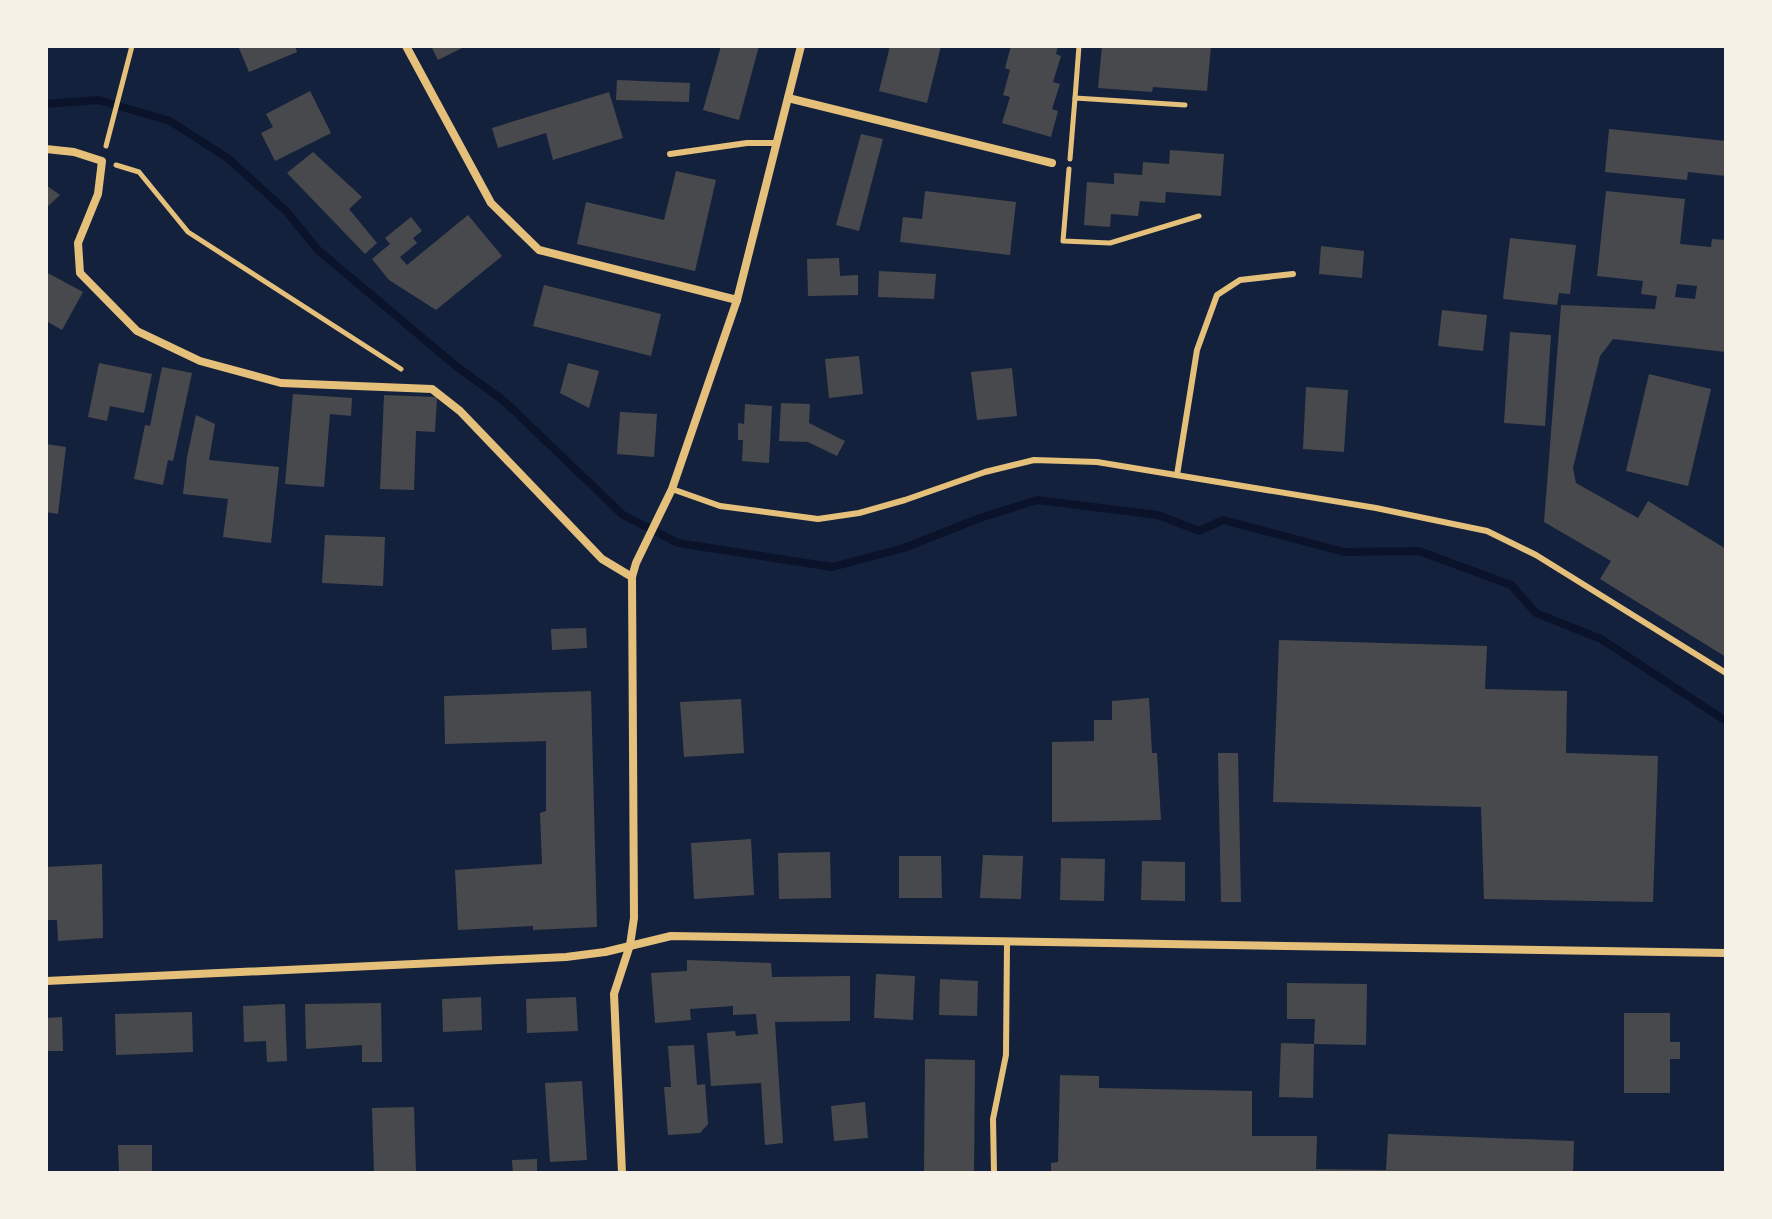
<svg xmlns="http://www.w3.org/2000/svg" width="1772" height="1219" font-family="'Noto Sans',sans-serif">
<rect width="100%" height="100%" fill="#14213d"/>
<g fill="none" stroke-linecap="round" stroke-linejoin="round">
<polyline stroke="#0b132b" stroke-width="8" points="46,104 98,100 170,121 229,159 287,212 318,250 456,366 504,401 623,515 678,543 832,567 904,548 980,518 1037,500 1158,515 1199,531 1223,520 1344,552 1419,551 1511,585 1536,613 1601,639 1726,721"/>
</g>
<g fill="#48494c" fill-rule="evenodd">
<polygon points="238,46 295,46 297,52 249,72"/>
<polygon points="431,46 466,46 438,60"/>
<polygon points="721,46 759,46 739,120 703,110"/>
<polygon points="890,46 941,46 927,103 879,91"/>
<polygon points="1011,46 1058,46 1056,54 1061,56 1053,82 1060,84 1052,109 1058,111 1051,137 1002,123 1010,97 1003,95 1010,70 1005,68"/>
<polygon points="1102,46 1211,46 1207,91 1153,87 1152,92 1098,88"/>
<polygon points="617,80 690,83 689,102 616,100"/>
<polygon points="310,91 331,133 275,161 261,133 273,127 266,114"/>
<polygon points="609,92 623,138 553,160 546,133 498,148 492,128"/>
<polygon points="1609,129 1726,141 1726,176 1688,172 1687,180 1605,172"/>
<polygon points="861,134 883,139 859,231 836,225"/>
<polygon points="1170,150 1224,154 1221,196 1166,192 1165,203 1140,201 1138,216 1111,214 1110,227 1084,225 1087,182 1114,184 1114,173 1142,175 1143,162 1169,164"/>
<polygon points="313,152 362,197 349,209 377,243 365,254 287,173"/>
<polygon points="676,171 716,180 695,271 577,244 586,202 664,220"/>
<polygon points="46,185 60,195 46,208"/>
<polygon points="925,191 1016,202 1010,255 900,242 903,217 922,219"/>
<path d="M1606,191l79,8 -5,45 31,3 1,-8 14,1v112l-113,-13 -13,17 -27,112 3,15 62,35 10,-17 78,48v108l-126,-78 11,-18 -67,-39 17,-217 94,4 2,-13 -16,-2 2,-13 -46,-5zM1677,284l20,2 -2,13 -20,-2z"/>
<polygon points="468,215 502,256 436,310 389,280 372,259 390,244 385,238 411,217 422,231 413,238 417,243 400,257 407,265"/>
<polygon points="1510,238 1576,245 1570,294 1559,293 1557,305 1503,299"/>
<polygon points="1321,246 1364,251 1362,278 1319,274"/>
<polygon points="839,258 840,276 858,275 858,295 808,296 807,259"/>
<polygon points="879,271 936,274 934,299 878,297"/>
<polygon points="46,272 83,292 62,330 46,321"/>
<polygon points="544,285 661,314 651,356 533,326"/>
<polygon points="1442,310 1487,315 1483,351 1438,346"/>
<polygon points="1510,332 1551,335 1545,426 1504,423"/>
<polygon points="859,356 863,394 829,398 825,359"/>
<polygon points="99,363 152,374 144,413 110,406 107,421 88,417"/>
<polygon points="568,363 599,371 589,408 560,393"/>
<polygon points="162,367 192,373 173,461 168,460 163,485 134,479 145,425 150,426"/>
<polygon points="1012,368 1017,416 977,420 971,372"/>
<polygon points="1649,374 1711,389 1688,486 1626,471"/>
<polygon points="1306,387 1348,390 1344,452 1303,449"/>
<polygon points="293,394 352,398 351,416 330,414 324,487 285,484"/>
<polygon points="384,395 437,397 435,432 416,431 414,490 380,489"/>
<polygon points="781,403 810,404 809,423 845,441 837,456 808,442 779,441"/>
<polygon points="745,404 772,406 769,463 742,461 743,440 738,440 738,423 744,424"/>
<polygon points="620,412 657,414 654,457 617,454"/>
<polygon points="196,415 215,424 209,460 279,467 271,543 223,537 228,499 183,494 187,457"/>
<polygon points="46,444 66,447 58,514 46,512"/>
<polygon points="325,535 385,537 383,586 322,583"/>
<polygon points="586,628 587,648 552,650 551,629"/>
<polygon points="1279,640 1487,646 1485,689 1567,691 1566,753 1658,756 1653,902 1484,899 1481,807 1273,802"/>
<polygon points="591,691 597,927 533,930 533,926 458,930 455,870 542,864 540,813 546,811 546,741 445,744 444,696"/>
<polygon points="1149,698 1152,753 1157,753 1161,820 1052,822 1052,742 1094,741 1094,720 1112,720 1112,701"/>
<polygon points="741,699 744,753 684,757 680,702"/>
<polygon points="1218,753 1238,753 1241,902 1221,902"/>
<polygon points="751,839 754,895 694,899 691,843"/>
<polygon points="830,852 831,898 779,899 778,853"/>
<polygon points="983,855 1023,856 1021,899 980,898"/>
<polygon points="899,856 941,856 942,898 899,898"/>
<polygon points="1061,858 1105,859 1104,901 1060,900"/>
<polygon points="1142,861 1185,862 1185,901 1141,900"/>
<polygon points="102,864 103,938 58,941 57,920 46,920 46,867"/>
<polygon points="687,960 771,963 772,977 850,976 850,1021 775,1022 783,1143 765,1145 761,1083 711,1086 707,1033 735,1031 736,1036 758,1034 756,1014 733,1015 733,1006 690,1009 691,1020 655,1023 651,973 687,971"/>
<polygon points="876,974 915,976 913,1020 874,1018"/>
<polygon points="940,979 978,981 977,1016 939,1015"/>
<polygon points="1287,983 1367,984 1366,1045 1314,1044 1315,1019 1287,1019"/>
<polygon points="481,997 482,1030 443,1032 442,999"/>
<polygon points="576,997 578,1031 527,1033 526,999"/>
<polygon points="381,1003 382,1062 362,1062 362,1045 306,1049 305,1004"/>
<polygon points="285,1004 287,1061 267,1062 266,1041 244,1042 243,1006"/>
<polygon points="192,1012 193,1052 116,1055 115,1014"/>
<polygon points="1624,1013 1670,1013 1670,1042 1680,1042 1680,1059 1670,1059 1670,1093 1624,1093"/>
<polygon points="62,1017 63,1051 46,1051 46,1018"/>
<polygon points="1281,1043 1314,1044 1313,1098 1279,1097"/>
<polygon points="694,1045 697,1085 705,1084 708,1124 700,1133 668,1135 664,1087 671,1087 668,1046"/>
<polygon points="925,1059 975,1060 974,1173 924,1173"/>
<polygon points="1060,1075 1099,1076 1099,1088 1252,1091 1252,1136 1317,1136 1316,1169 1386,1170 1388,1134 1574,1141 1573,1173 1051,1173 1051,1163 1058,1162"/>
<polygon points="582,1081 587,1160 550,1162 545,1083"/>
<polygon points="865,1102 868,1138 834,1141 831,1106"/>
<polygon points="414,1107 416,1173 374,1173 372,1108"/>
<polygon points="118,1145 152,1145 152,1173 119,1173"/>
<polygon points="537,1159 537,1173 513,1173 512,1160"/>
</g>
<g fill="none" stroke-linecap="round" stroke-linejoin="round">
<g stroke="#e5c07b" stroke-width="5">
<polyline points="1075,98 1079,46"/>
<polyline points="106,146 132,46"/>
<polyline points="1070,159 1075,98 1185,105"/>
<polyline points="116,165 139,172 188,232 401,369"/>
<polyline points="1069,169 1063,241 1110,243 1199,216"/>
</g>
<g stroke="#e5c07b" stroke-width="6">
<polyline points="670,154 747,143 777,143"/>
<polyline points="1177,475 1197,350 1217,295 1240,280 1293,274"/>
<polyline points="672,489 720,506 818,519 859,513 905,500 985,472 1034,460 1097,462 1376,508 1487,531 1536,555 1726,673"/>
<polyline points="994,1173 993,1119 1006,1055 1007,943"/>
</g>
<g stroke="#e5c07b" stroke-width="8">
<polyline points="406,46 491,203 539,250 737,300"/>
<polyline points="788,98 1052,163"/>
<polyline points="46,149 74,152 102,161 98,194 78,243 80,273 137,331 200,361 281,383 432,389 460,411 602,559 632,577"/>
<polyline points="46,981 566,957 605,952 671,936 1726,953"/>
<polyline points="622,1173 614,994 630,945 634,918 632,577 636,563 672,489 737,300 801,46"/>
</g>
</g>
<rect width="1772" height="1219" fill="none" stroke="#f6f1e7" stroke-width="96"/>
</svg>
